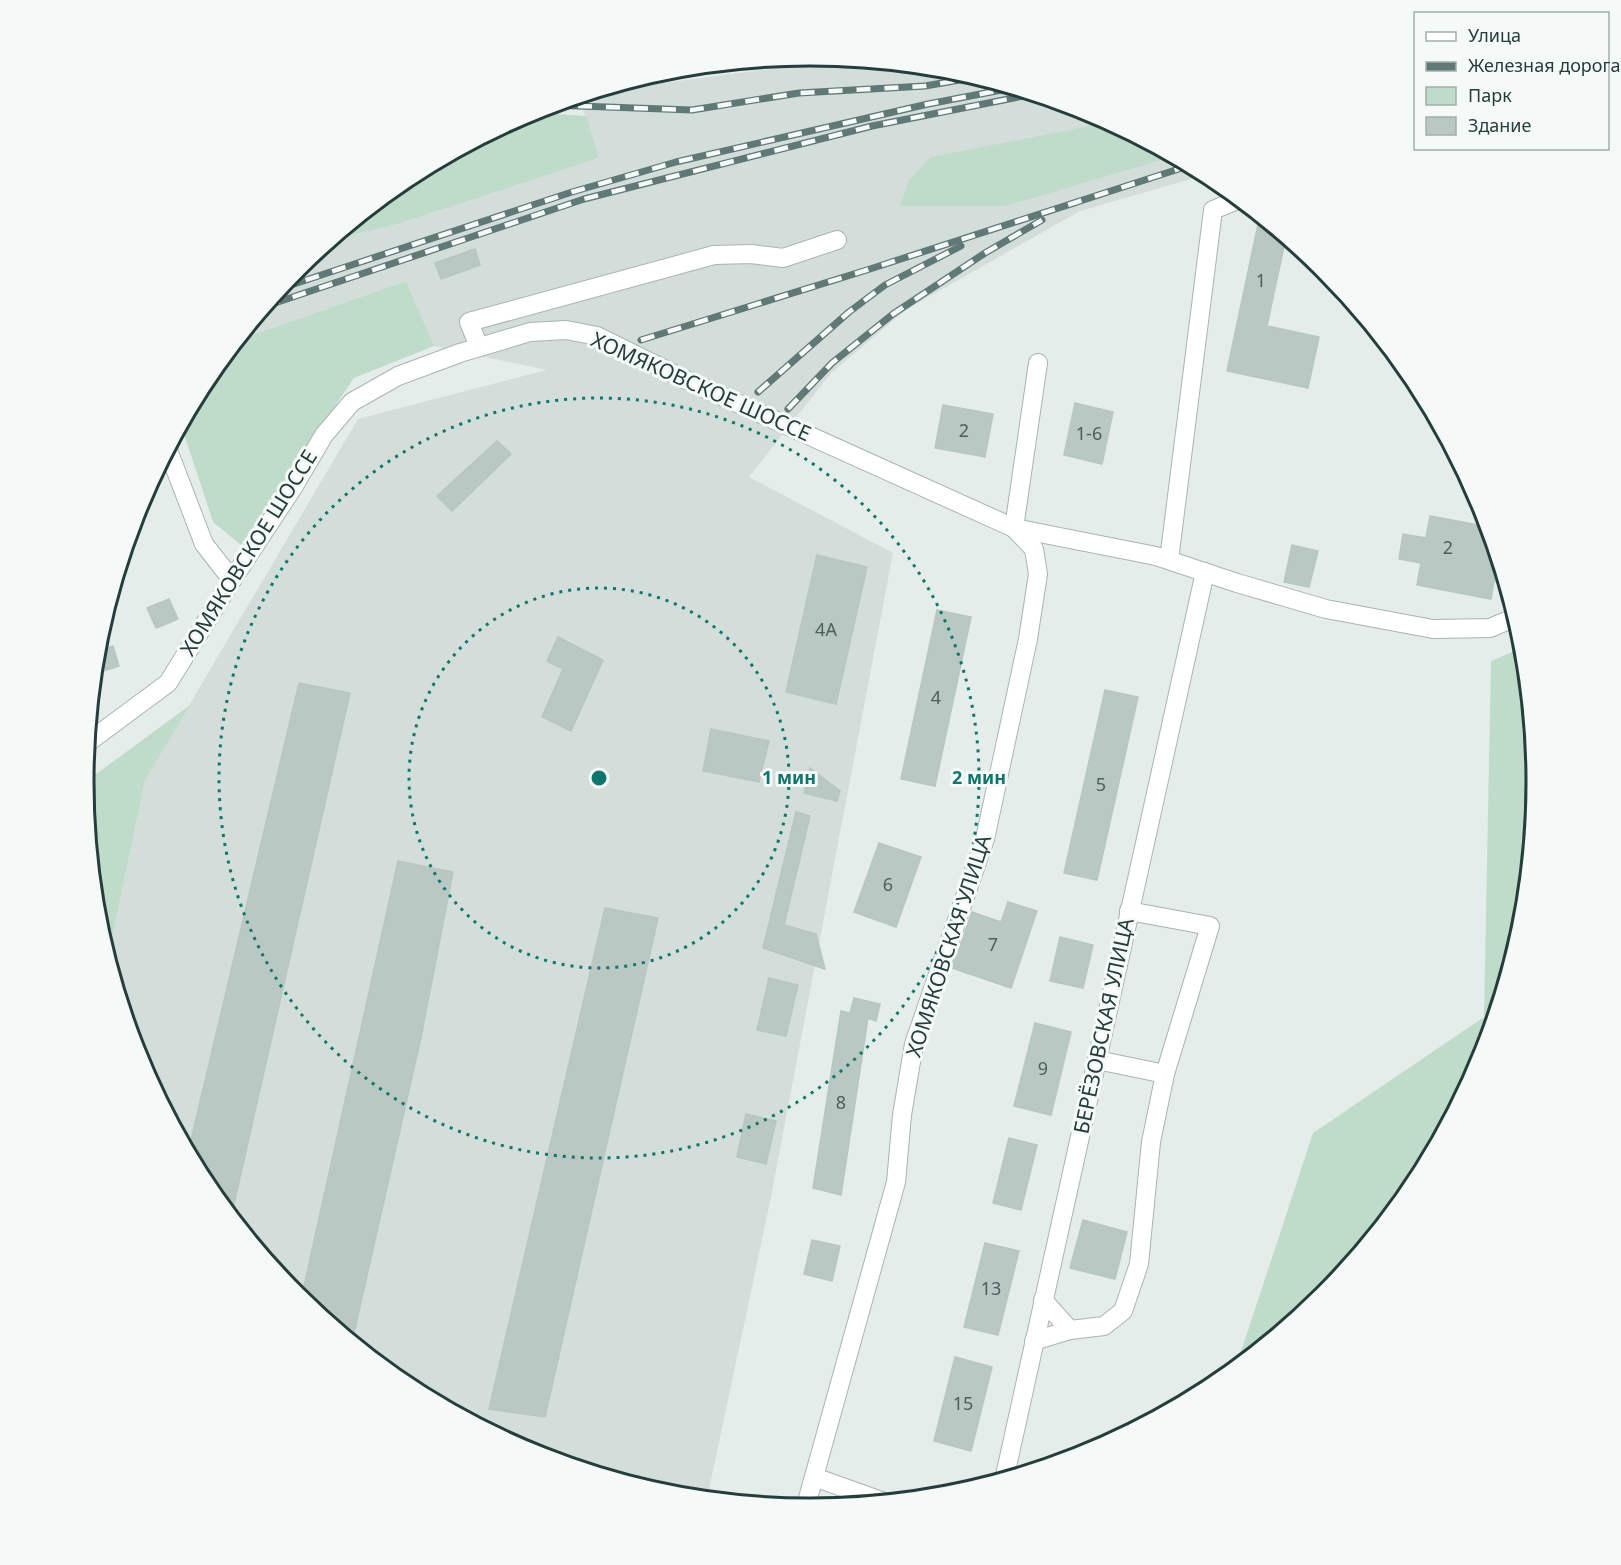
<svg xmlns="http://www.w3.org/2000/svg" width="1621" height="1565" font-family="'Noto Sans',sans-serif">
<rect width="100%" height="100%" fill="#e5edea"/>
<polygon fill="#d3ddda" points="847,59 953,70 1089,111 1208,174 1080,211 907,309 831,373 749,477 893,553 771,1197 707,1499 668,1495 532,1454 406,1387 296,1296 206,1186 139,1060 108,958 145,780 358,419 547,370 434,346 406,281 238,340 297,268 331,240 398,224 599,158 579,97 594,92"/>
<g fill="#bfdccb">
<polygon points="529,112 586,116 599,158 398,224 331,240 407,178"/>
<polygon points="1110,122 1174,156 1006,206 900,206 909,180 931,157"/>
<polygon points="406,281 434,346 354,378 241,545 213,522 181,425 206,378 238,340"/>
<polygon points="1524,647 1537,783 1523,925 1482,1061 1415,1187 1324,1297 1235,1370 1313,1133 1484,1017 1491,661"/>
<polygon points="190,705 145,780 108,958 97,924 84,779 99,772"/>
</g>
<g fill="#bac8c4" stroke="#b7c6c2" stroke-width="1.5">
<polygon points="1260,215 1286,237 1267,326 1319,337 1308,388 1227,371"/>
<polygon points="475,249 480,265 441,279 435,263"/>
<polygon points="1075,403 1113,412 1102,464 1064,455"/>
<polygon points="943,405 993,414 985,457 935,448"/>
<polygon points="497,441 511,454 452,511 437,496"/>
<polygon points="1430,516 1489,527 1506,583 1494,581 1491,599 1417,585 1421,563 1399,559 1403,534 1426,538"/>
<polygon points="1292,545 1318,551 1309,587 1284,582"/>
<polygon points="817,555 867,567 836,704 786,692"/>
<polygon points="169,599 178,619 156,628 147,608"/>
<polygon points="937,610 971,617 935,786 901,779"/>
<polygon points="558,637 603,660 571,731 542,717 563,669 547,661"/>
<polygon points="113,646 119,666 94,674 96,652"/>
<polygon points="299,683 350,693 231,1217 206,1186 188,1153"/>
<polygon points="1105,690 1138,697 1097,880 1064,873"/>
<polygon points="711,729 769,741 759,782 703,771"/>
<polygon points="810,768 840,791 837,801 804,793"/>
<polygon points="796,812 810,816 784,925 816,934 825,969 763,948"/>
<polygon points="879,843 921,857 896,927 854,912"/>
<polygon points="398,861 453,872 421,1037 352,1342 301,1300"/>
<polygon points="1008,902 1037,911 1011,988 952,968 972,912 1001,922"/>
<polygon points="605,908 658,918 545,1417 489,1409"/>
<polygon points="1060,937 1093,945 1083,988 1050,981"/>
<polygon points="769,978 798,985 786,1036 757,1030"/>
<polygon points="854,998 880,1004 876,1021 868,1018 841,1195 813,1188 841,1011 850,1013"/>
<polygon points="1035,1023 1071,1032 1051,1115 1014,1106"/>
<polygon points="746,1114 776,1121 766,1164 737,1157"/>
<polygon points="1009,1138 1037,1145 1021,1210 993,1203"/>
<polygon points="1083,1220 1127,1232 1115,1279 1070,1268"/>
<polygon points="812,1240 840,1246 832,1281 804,1274"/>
<polygon points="985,1243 1019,1251 998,1335 964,1327"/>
<polygon points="955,1357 992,1367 971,1451 934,1441"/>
</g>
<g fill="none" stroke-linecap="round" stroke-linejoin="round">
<g stroke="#a8b5b2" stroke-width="20">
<g id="minor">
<polyline points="479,347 469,322 714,255 751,254 783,258 837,240"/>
<polyline points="168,450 204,544 232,580"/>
<polyline points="1014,528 1038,363"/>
<polyline points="1169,560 1213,210 1240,199"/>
<polyline points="87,743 168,683 232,580 294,486 324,435 352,402 398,376 460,353 530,332 566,330 597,336 686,380 1014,528 1156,556 1237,583 1326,609 1433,629 1490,628 1516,617"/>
<polyline points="1097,1060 1165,1074"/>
<polyline points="1070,1330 1104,1326 1123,1311 1139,1264 1151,1142 1165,1074 1210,926 1129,911"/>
<polyline points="1034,1341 1070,1330 1043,1300"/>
<polyline points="814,1477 884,1502"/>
<polyline points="1004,1480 1205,572"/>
<polyline points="805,1509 896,1182 902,1115 914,1044 985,839 1028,639 1038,574 1034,549 1014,528"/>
</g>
</g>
<use href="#minor" stroke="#fff" stroke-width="18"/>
<g stroke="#607976" stroke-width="7">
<g id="rail">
<polyline points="550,105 692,110 799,93 925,86 977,77"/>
<polyline points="279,289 572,192 676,162 928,104 1012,88"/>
<polyline points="266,306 584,199 872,126 1034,94"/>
<polyline points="641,340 870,269 1191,165"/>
<polyline points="758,392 849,312 885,285 961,246"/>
<polyline points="788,409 832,363 893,314 985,253 1042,220"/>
</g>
</g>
<use href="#rail" stroke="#f5f9f8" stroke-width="4.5" stroke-dasharray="14" stroke-linecap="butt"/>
</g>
<g fill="none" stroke="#0f766e" stroke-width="3" stroke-dasharray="3 6">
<circle cx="599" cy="778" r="190"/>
<circle cx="599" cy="778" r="380"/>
</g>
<g text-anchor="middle" stroke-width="6" stroke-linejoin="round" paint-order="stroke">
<g font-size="18" fill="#4a605d">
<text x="1261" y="287">1</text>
<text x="964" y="437">2</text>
<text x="1089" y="440">1-6</text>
<text x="1448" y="554">2</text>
<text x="826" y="636">4А</text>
<text x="936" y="704">4</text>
<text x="1101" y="791">5</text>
<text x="888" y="891">6</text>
<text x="993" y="951">7</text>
<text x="1043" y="1075">9</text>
<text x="841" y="1109">8</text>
<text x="991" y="1295">13</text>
<text x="963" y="1410">15</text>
</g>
<g font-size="21" fill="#253e3b" stroke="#f5f9f8">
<text transform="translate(701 387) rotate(24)" y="7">ХОМЯКОВСКОЕ ШОССЕ</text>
<text transform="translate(249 553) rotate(-58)" y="7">ХОМЯКОВСКОЕ ШОССЕ</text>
<text transform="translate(949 946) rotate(-72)" y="7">ХОМЯКОВСКАЯ УЛИЦА</text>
<text transform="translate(1104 1026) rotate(-78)" y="7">БЕРЁЗОВСКАЯ УЛИЦА</text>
</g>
</g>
<path d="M0 0H1621V1565H0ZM94 782a716 716 0 1 1 1432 0a716 716 0 1 1-1432 0Z" fill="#f5f9f8" fill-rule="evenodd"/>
<path fill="none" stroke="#253e3b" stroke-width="3" d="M94 782a716 716 0 1 1 1432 0a716 716 0 1 1-1432 0Z"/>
<circle cx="599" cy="778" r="9" fill="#0f766e" stroke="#f5f9f8" stroke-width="3"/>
<g font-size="18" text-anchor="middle" font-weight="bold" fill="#0f766e" stroke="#f5f9f8" stroke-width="6" stroke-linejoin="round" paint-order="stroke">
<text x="789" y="784">1 мин</text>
<text x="979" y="784">2 мин</text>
</g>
<rect x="1414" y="12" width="195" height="138" fill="#f5f9f8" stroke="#a2aeac" stroke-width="1.5"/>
<rect x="1426" y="32" width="30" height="9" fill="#ffffff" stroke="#a2aeac" stroke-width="1.5"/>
<text x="1468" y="42" font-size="18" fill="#253e3b">Улица</text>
<rect x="1426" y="62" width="30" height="9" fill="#607976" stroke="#a2aeac" stroke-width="1.5"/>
<text x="1468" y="72" font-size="18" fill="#253e3b">Железная дорога</text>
<rect x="1426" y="87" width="30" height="18" fill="#bfdccb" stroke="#a2aeac" stroke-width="1.5"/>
<text x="1468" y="102" font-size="18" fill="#253e3b">Парк</text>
<rect x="1426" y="117" width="30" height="18" fill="#bac8c4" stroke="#a2aeac" stroke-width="1.5"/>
<text x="1468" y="132" font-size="18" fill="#253e3b">Здание</text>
</svg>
